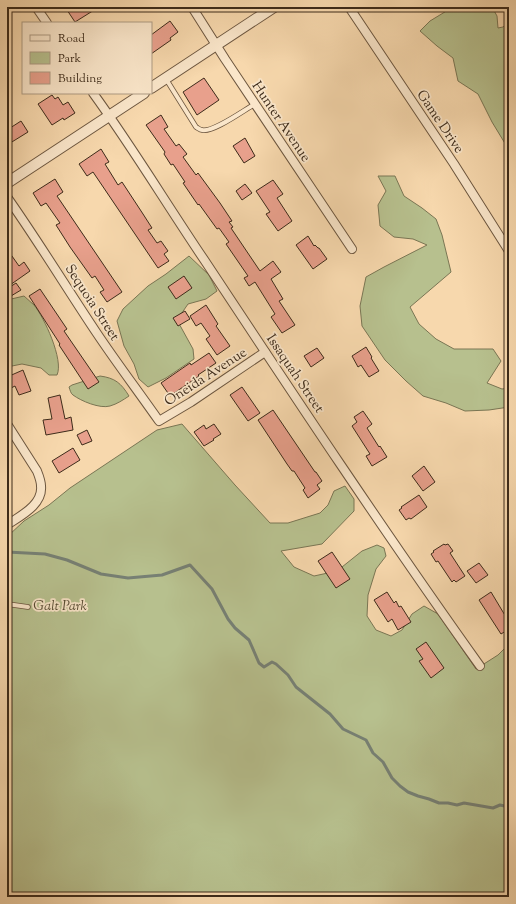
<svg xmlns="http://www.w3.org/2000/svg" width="516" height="904" font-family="'Sorts Mill Goudy',serif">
<rect width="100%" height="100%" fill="#f7d8ad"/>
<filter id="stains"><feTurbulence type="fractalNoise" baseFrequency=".005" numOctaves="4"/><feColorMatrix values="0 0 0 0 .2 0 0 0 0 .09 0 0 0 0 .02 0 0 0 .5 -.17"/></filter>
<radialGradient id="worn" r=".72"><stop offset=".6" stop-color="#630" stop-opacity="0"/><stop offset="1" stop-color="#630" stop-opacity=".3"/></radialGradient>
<g fill="#b7c08e" stroke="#7a7654">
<polygon points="453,7 492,7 497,16 498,28 503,27 509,22 509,150 492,122 478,94 458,81 453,58 437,46 420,31 430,21"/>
<polygon points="378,176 395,176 404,196 422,208 436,219 442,235 451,272 410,307 419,324 436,339 454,349 493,349 501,361 487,383 502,389 509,388 509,407 489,410 465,411 446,403 423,396 406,381 385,360 362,326 360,306 366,277 384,267 427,245 413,239 394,237 380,226 378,205 386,191"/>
<polygon points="189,256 209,275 217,291 206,299 188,304 177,320 193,349 194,359 166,378 148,387 139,379 134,364 124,346 117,321 123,309 148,286 166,274"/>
<path d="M24,296c3,3 7,6 10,9 10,12 30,55 23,70h-8l-8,-7 -19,-4 -15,3v-67z"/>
<path d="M100,376c15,2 21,7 29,20 -6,4 -12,8 -19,10 -10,3 -29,-5 -37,-11 -2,-1 -3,-5 -4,-8l3,-2z"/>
<polygon points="182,424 235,485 270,523 288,523 320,513 328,505 334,491 345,486 354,499 354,511 322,544 281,551 294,567 314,576 337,571 362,551 377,545 384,548 386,556 376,569 368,595 367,616 376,630 391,636 402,630 412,614 424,606 438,614 476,669 498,655 509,644 509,897 7,897 7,541 9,540 8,536 24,521 49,505 70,488 157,430"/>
</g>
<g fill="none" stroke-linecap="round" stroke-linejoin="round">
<polyline stroke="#778074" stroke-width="3" points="7,552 45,554 67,560 101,574 128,578 162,575 190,565 212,589 228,619 235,628 249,640 259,663 264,667 272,662 276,664 288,675 296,687 330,714 343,729 366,740 373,753 383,762 392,778 400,786 408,792 418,796 429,799 439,803 448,803 457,805 464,803 493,808 500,805 509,807"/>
</g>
<g fill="#e8a08c" stroke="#3d2b1a">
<polygon points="65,7 99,7 75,22"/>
<polygon points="170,21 178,32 170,38 171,40 151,54 151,35"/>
<polygon points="204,78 219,100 197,115 183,92"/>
<polygon points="52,95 55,99 58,97 63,105 68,102 75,113 64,120 63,118 52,125 38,104"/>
<polygon points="161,115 168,127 164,129 176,146 179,144 187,154 183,157 196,175 198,173 220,203 232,221 229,222 233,227 231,228 260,271 273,261 281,272 271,279 283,299 279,301 295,325 282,333 271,317 275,314 255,282 249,286 244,278 248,276 226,244 229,242 219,228 217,229 199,204 198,205 183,183 185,182 173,164 171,165 164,154 165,152 146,125"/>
<polygon points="21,121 28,132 7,145 7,130"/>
<polygon points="245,138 255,156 244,163 233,146"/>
<polygon points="101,149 109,162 105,164 118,185 122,182 143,214 152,228 148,230 157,243 161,241 168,251 164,254 169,261 158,268 93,172 87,176 79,164"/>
<polygon points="55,179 63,192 57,196 122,292 107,302 100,292 104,290 95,276 92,278 70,247 56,225 60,223 46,203 41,206 33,193"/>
<polygon points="273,180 283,194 277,198 292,221 278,231 266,214 270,212 256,191"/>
<polygon points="245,184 252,193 242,200 236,191"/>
<polygon points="308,236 314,246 315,245 318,248 319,248 327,259 313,269 296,245"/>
<polygon points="7,249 19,266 24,262 30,271 10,285 7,280"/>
<polygon points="184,276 192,288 176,299 168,287"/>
<polygon points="16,283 21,290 11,296 7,289"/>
<polygon points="40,289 67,329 64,331 99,382 88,389 59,345 60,344 29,296"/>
<polygon points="206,305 218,324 216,326 230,346 217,355 206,339 210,336 201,323 196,326 190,316"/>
<polygon points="185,311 190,319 178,326 173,318"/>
<polygon points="366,347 372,357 371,358 379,371 369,377 361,365 358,367 352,356"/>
<polygon points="317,348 324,358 311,367 304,356"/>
<polygon points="209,353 216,363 198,375 199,376 170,396 161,383 190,363 191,365"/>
<polygon points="23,370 31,391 19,395 15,386 11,388 7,377"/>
<polygon points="242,387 260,413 248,421 230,395"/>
<polygon points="60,395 65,419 71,417 73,430 46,435 43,420 52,419 48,398"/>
<polygon points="273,410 315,472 316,472 322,481 317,485 320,489 308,498 303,490 305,488 294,471 292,471 287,464 258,420"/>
<polygon points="363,411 372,424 367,428 379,447 380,446 387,457 372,466 366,456 370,454 352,426 357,422 354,417"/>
<polygon points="214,424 221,434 213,439 214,440 204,446 194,432 204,425 206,429"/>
<polygon points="87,430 92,441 82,445 77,435"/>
<polygon points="73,448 80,460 59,473 52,461"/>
<polygon points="424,466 435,482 423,491 412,476"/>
<polygon points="419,495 427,507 411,519 409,518 406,520 399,510 402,508 401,507"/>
<polygon points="444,544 445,545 448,544 453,551 450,553 465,576 456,582 454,580 452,582 438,561 436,562 431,554 434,552 433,551"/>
<polygon points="332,552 350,579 336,588 318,561"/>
<polygon points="479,563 488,575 476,583 467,571"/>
<polygon points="387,592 394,603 396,601 399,607 401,606 411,622 398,630 392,619 388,622 374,600"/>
<polygon points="491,592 509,622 509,629 501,634 479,600"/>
<polygon points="426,642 444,668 431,678 419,661 423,659 416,649"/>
</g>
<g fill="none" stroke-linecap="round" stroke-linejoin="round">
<g stroke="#6c563f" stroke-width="5.5">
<g id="service">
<path d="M166,79l30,48c2,1 4,3 6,3 11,3 42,-20 53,-26"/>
<polyline points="7,604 28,607"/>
</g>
</g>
<g stroke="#6c563f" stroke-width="10">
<g id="minor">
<polyline points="36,7 47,23"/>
<polyline points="192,7 225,59 352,249"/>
<polyline points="349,7 454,164 509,251"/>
<path d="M93,93c40,55 74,112 112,168 90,136 180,272 275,405"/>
<path d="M7,197c31,44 59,90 89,135 20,30 42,59 63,89l32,-19 74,-50"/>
<path d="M7,424l30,47c2,5 4,10 4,15 2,19 -21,30 -34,39"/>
</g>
</g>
<g stroke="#6c563f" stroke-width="12">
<g id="tertiary">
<polyline points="151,88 274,7"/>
<polyline points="7,183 144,93"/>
</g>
</g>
<use href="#service" stroke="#fae6ca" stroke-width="4"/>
<use href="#minor" stroke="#fae6ca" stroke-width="8"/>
<use href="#tertiary" stroke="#fae6ca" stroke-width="10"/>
</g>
<g text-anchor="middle" stroke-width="3.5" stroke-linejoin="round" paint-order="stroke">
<g font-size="14" fill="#3d2b1a" stroke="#fae6ca">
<text transform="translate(282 121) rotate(56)" y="5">Hunter Avenue</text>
<text transform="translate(441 121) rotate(56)" y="5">Game Drive</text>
<text transform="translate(93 302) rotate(57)" y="5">Sequoia Street</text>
<text transform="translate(296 373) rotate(56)" y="5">Issaquah Street</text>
<text transform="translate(205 376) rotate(-33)" y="5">Oneida Avenue</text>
</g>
<g font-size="14" font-style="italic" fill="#554931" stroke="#fae6ca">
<text x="60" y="610">Galt Park</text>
</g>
</g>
<rect width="516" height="904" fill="none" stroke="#f7d8ad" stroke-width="24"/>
<rect x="8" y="8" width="500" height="888" fill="none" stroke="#3d2b1a" stroke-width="2"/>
<rect x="12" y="12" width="492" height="880" fill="none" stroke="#3d2b1a"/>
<rect x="22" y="22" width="130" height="72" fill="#fae6ca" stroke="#ae9b84"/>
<rect x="30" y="35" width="20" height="6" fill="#fae6ca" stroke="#ae9b84"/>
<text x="58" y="42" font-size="12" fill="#3d2b1a">Road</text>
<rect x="30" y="52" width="20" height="12" fill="#b7c08e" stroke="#ae9b84"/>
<text x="58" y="62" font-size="12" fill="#3d2b1a">Park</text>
<rect x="30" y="72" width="20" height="12" fill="#e8a08c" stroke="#ae9b84"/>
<text x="58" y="82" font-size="12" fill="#3d2b1a">Building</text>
<rect width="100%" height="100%" filter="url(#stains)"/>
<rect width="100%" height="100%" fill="url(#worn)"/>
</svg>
